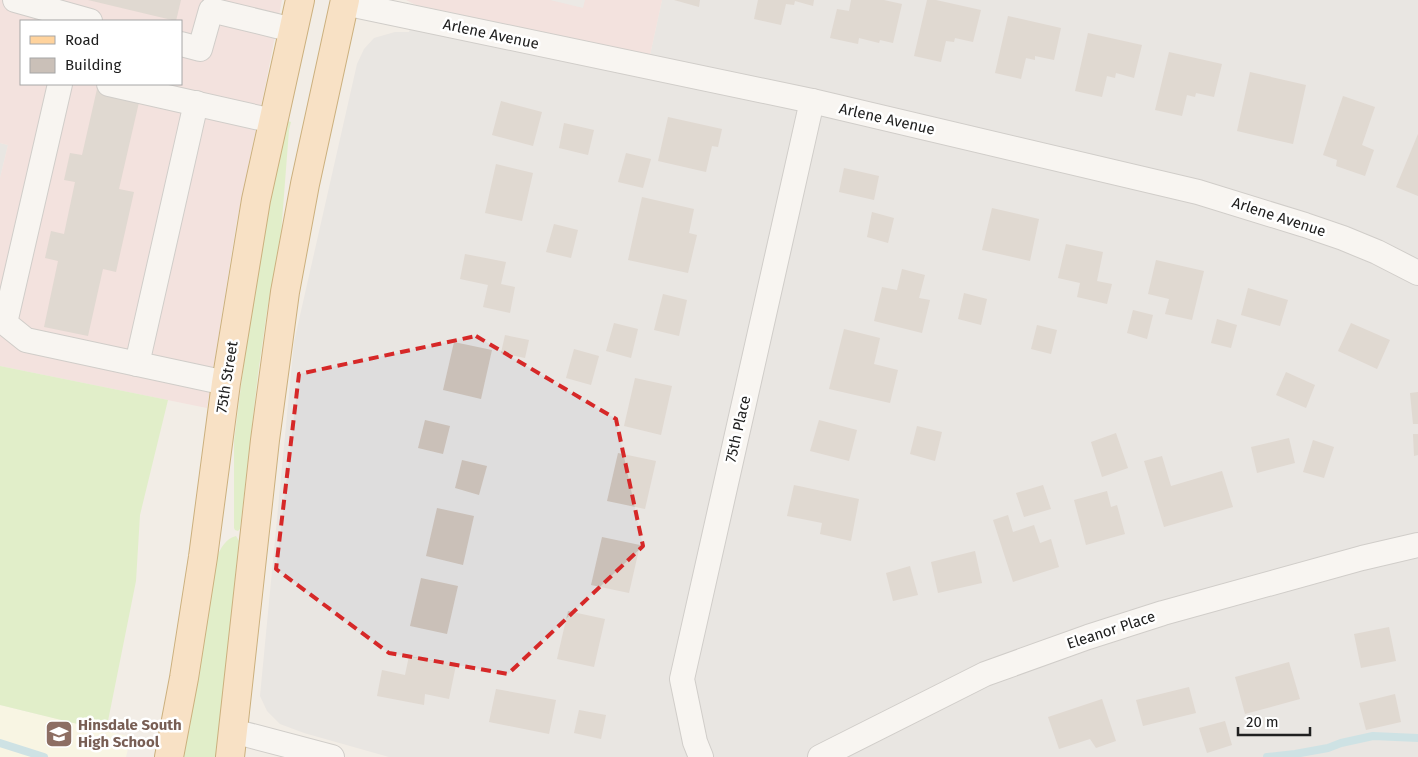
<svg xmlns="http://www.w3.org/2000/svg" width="1418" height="757" font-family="'Fira Sans',sans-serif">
<rect width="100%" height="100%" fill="#f2ede6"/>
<g fill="#dedddd">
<polygon points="662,0 1418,0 1418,757 389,757 304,733 280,724 267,711 260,696 294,342 357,64 364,49 374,38 395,32 409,32 416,5 650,55"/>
<polygon points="0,143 8,145 0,178"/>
</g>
<g fill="#f4d4d4" fill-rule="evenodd">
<path d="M0,0h282l-16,82 -29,138 -30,188 -207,-42v-188l8,-33 -8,-2zM21,21h160v63h-160z"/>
<polygon points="406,0 662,0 650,55 416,5"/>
</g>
<polygon fill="#fffee1" points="0,705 131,737 126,757 0,757"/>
<g fill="#ccf0a7">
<polygon points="287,121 291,122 289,130 281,234 267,311 258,374 240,529 238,531 235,530 234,528 234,441 244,362 267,217"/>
<polygon points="0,366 168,400 140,515 136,581 106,731 0,705"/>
<path d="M236,536l3,5 -23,216h-33l9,-45 24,-153c4,-10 10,-21 20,-23z"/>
</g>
<polygon fill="#e4e4e4" points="550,0 585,0 583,8"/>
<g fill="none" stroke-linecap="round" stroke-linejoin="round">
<g stroke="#a2d6e3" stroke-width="8">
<polyline points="0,743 44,757"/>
<polyline points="1267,757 1295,754 1328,748 1341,743 1373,736 1418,738"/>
</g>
</g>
<g fill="#cac0b8">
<polygon points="88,0 181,0 176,21"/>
<polygon points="674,0 700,0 699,7"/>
<polygon points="758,0 814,0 813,6 795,1 794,5 786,4 781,25 754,19"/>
<polygon points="851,0 884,0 902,4 893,43 880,40 879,43 859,38 858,44 830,38 837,9 849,11"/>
<polygon points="927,0 936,0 981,10 973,42 955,38 954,42 946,41 941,62 914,56"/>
<polygon points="1008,16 1061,28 1054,60 1035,56 1035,60 1026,58 1021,79 995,73"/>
<polygon points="1088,33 1142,45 1134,78 1116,73 1115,78 1107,76 1102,97 1075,91"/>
<polygon points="1169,52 1222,64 1214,97 1196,93 1195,97 1187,95 1182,116 1155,110"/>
<polygon points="1250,72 1306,85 1293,144 1237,131"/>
<polygon points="97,89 140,98 119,189 134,192 116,272 103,269 88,336 44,327 58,261 45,258 51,231 64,234 75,182 64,180 70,153 82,155"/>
<polygon points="1343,96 1375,107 1362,145 1374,150 1365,176 1336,166 1337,160 1323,155"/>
<polygon points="501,101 542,112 533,146 492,135"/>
<polygon points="668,117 722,129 718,147 712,146 706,172 658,161"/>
<polygon points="564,123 594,130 588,155 559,148"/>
<polygon points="1418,134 1418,196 1396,187"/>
<polygon points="626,153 651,159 643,188 618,182"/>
<polygon points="496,164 533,173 522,221 485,213"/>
<polygon points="844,168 879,176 874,200 839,192"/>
<polygon points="642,197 694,209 689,233 697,235 688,273 628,260"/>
<polygon points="992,208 1039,219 1030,261 982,250"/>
<polygon points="872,212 894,218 888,243 867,237"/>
<polygon points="554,224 578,230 571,258 546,252"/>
<polygon points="1066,244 1103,252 1097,281 1112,284 1107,304 1077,297 1080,283 1058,278"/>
<polygon points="465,254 506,262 501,284 515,287 510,313 483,307 488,285 460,279"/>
<polygon points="1156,260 1204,271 1192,320 1165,314 1169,299 1148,294"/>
<polygon points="902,269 925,275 919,298 930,300 922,333 874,321 882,287 897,290"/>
<polygon points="1248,288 1288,300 1280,326 1241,315"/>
<polygon points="964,293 987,299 981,325 958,319"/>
<polygon points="663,294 687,300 679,336 654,330"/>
<polygon points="1133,310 1153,315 1147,339 1127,333"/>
<polygon points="1217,319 1237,325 1231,348 1211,343"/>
<polygon points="614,323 638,329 631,358 606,351"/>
<polygon points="1351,323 1390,340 1377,369 1338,351"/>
<polygon points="1037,325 1057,330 1051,354 1031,349"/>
<polygon points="844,329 880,338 874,364 898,370 890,403 829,389"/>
<polygon points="505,335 529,340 525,358 501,353"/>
<polygon points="454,342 492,350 481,399 443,390"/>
<polygon points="574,349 599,356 591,385 566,378"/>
<polygon points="1286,372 1315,385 1306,408 1276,395"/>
<polygon points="635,378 672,386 661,435 624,426"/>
<polygon points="1418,392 1418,424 1413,424 1410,393"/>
<polygon points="425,420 450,426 443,454 418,448"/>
<polygon points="819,420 857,430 849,461 810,451"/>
<polygon points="917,426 942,432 935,461 910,454"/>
<polygon points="1116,433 1128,468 1102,477 1091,442"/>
<polygon points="1413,434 1418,434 1418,455 1414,456"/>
<polygon points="1289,438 1295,463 1257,473 1251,447"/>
<polygon points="1313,440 1334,447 1324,478 1303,472"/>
<polygon points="618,453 656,461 645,509 607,501"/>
<polygon points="1162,456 1171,486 1222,471 1233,507 1164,527 1144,461"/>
<polygon points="462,460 487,466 479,495 455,488"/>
<polygon points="794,485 859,499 851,541 820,534 822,523 787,516"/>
<polygon points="1043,485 1051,509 1024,517 1016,493"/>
<polygon points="1107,491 1111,507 1117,505 1125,534 1086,545 1074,500"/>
<polygon points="437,508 474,516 463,565 426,556"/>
<polygon points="1008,515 1013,532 1034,525 1040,543 1051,539 1059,567 1013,582 993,520"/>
<polygon points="602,537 640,545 629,593 591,585"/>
<polygon points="975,551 982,583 938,593 931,562"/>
<polygon points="910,566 918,595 893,601 886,573"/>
<polygon points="421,578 458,586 447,634 410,626"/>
<polygon points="568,611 605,619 594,667 557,659"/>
<polygon points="1389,627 1396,661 1361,668 1354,634"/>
<polygon points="409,656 456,665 449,699 425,694 424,705 377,696 382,670 405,675"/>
<polygon points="1289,662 1300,699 1245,714 1235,677"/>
<polygon points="1189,687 1196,713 1143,726 1136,700"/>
<polygon points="496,689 556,700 549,734 489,722"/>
<polygon points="1395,694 1401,722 1366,730 1359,703"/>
<polygon points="1102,699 1116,741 1096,748 1090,739 1059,749 1048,717"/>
<polygon points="579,710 606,715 601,739 574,733"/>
<polygon points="1225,721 1232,745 1207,753 1199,728"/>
</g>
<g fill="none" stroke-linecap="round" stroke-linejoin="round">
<g stroke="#a7a7a7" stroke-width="26">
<g id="minor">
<polyline points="15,0 90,21"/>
<polyline points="344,3 812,101 1198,192 1305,225 1343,238 1377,252 1418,273"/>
<polyline points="181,44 200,49 211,10 293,30"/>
<polyline points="60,84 5,323 26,340 226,383"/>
<polyline points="109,84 273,121"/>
<polyline points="137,364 196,103"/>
<polyline points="233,731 332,757"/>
<polyline points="701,757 695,742 682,679 812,101"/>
<polyline points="820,757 985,674 1088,637 1163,613 1362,558 1418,545"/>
</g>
</g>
<g stroke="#9c6600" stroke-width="30">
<g id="major">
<polyline points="169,757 184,678 203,557 226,383 256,200 300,0"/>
<polyline points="230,757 265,440 285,292 305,184 345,0"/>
</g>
</g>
<use href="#minor" stroke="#fff" stroke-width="24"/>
<use href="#major" stroke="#ffd39d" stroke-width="28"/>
</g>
<path d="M0 0H1418V757H0ZM476,336l140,83 27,127 -135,128 -119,-21 -113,-84 23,-195z" fill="#f2ede6" fill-opacity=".55" fill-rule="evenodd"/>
<path fill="none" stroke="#d62828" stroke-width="4" stroke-dasharray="10 6" stroke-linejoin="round" d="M476,336l140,83 27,127 -135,128 -119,-21 -113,-84 23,-195z"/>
<defs>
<g id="school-square" transform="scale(1.4375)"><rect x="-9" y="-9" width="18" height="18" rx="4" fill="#8d6e63" stroke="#fff"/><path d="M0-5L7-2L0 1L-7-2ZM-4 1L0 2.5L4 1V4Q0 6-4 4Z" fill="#fff"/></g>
</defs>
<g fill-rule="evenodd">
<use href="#school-square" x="59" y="734"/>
</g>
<g text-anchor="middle" stroke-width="5" stroke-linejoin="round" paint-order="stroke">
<g font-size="15" fill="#202020" stroke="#fff">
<text transform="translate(491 34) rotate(12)" y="5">Arlene Avenue</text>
<text transform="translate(887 119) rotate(13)" y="5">Arlene Avenue</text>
<text transform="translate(1279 217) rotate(18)" y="5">Arlene Avenue</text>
<text transform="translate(227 377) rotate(-81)" y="5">75th Street</text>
<text transform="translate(738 429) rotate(-77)" y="5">75th Place</text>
<text transform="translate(1111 630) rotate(-18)" y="5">Eleanor Place</text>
</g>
<g font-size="15" font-weight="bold" fill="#785e54" stroke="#fff" text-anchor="start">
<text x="78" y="730">Hinsdale South<tspan x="78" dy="17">High School</tspan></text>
</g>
</g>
<rect x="20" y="20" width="162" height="65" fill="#ffffff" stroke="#a6a6a6"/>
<rect x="30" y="36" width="25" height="8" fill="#ffd39d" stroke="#a6a6a6"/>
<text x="65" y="45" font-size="15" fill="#202020">Road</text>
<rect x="30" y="58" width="25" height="15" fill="#cac0b8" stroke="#a6a6a6"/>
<text x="65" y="70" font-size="15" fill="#202020">Building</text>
<path d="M1238 727v8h72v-8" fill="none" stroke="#202020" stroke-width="2.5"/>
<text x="1246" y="727" font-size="15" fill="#202020" stroke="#ffffff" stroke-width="4" paint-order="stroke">20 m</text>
</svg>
